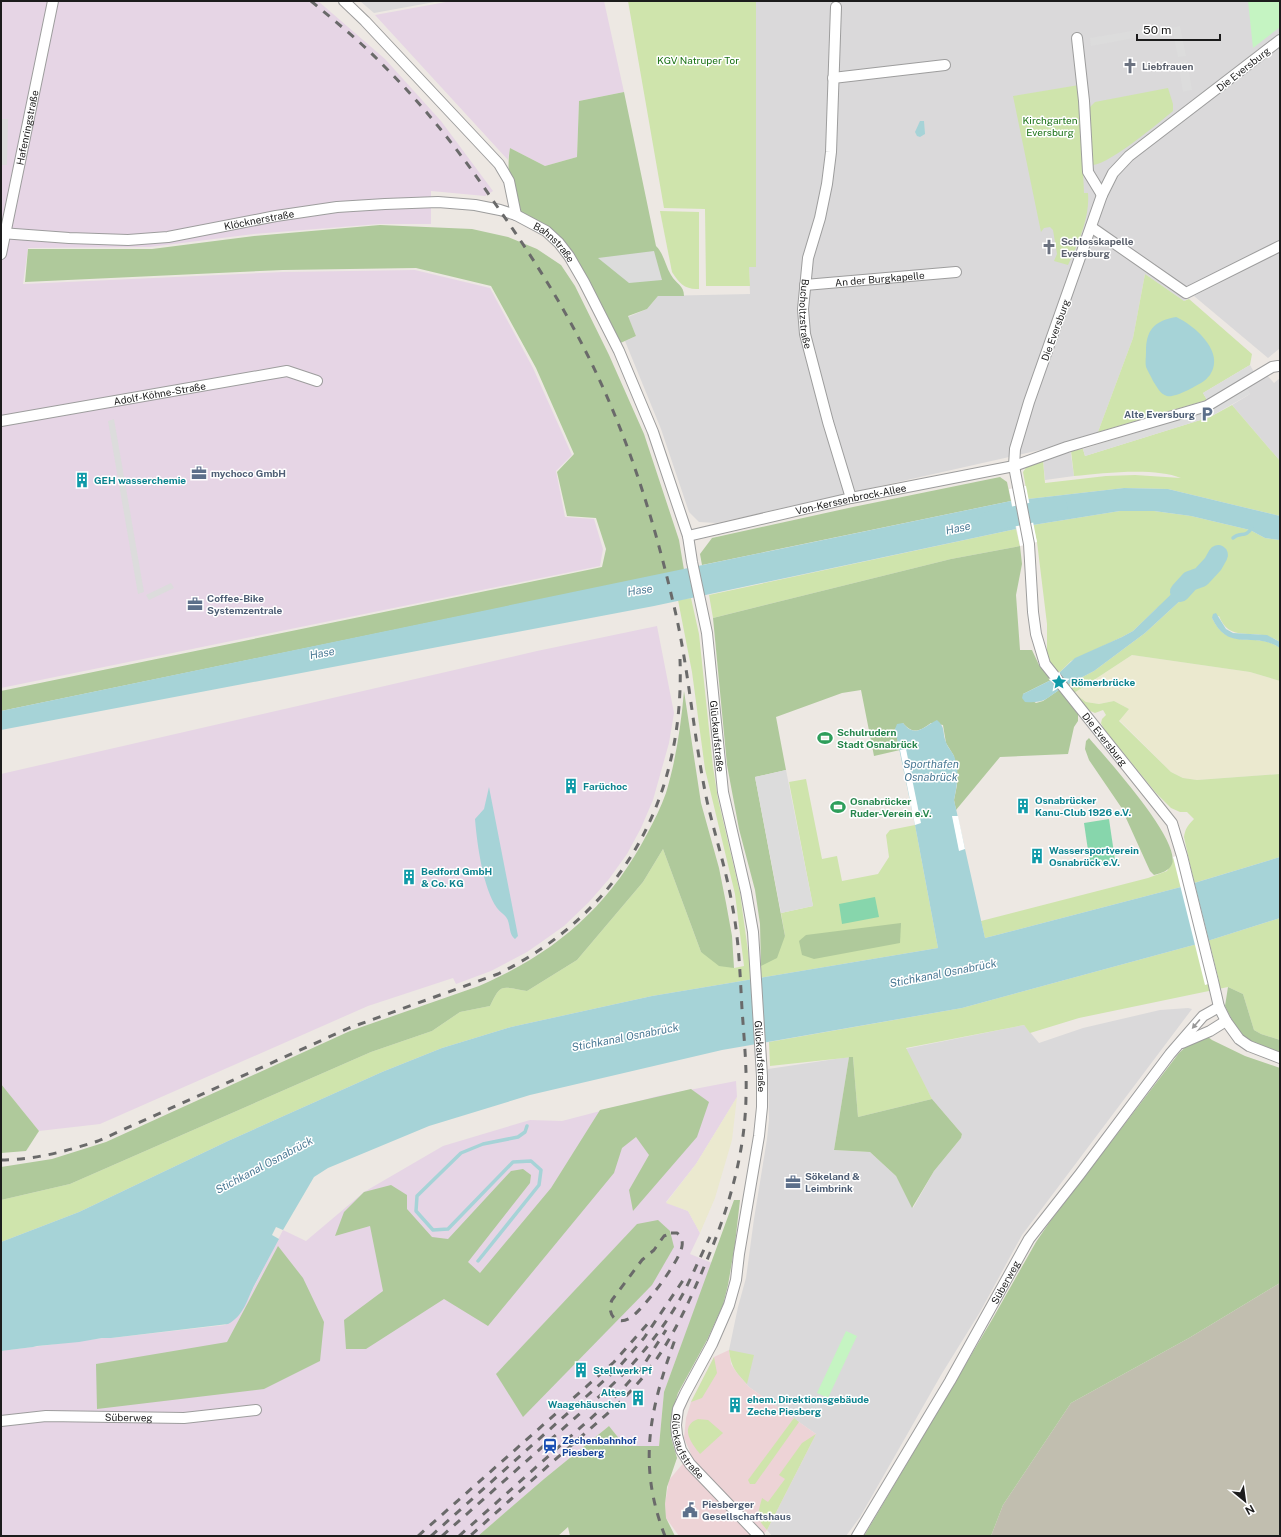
<svg xmlns="http://www.w3.org/2000/svg" width="1281" height="1537" font-family="'Public Sans',sans-serif">
<rect width="100%" height="100%" fill="#ede8e3"/>
<g fill="#dad9da">
<polygon points="360,1 440,1 374,13"/>
<polygon points="756,1 1280,1 1280,350 1279,349 1268,358 1194,296 1184,301 1145,274 1133,338 1098,432 1069,441 1074,476 1045,480 1043,460 1040,450 716,523 699,522 689,512 661,429 625,341 636,336 628,317 647,309 658,296 750,294 749,267 756,266"/>
<polygon points="1267,375 1274,383 1280,378 1280,461 1232,405 1250,394 1246,388"/>
<polygon points="1188,1008 1192,1009 1022,1235 980,1312 941,1375 860,1517 846,1536 772,1536 767,1530 816,1434 749,1387 737,1373 729,1350 738,1307 746,1278 754,1219 767,1139 769,1120 768,1069 849,1057 834,1150 870,1152 896,1176 913,1208 934,1171 961,1138 962,1134 932,1099 905,1049 1024,1025 1039,1043 1083,1028 1160,1010"/>
</g>
<polygon fill="#edd3d6" points="729,1350 731,1364 737,1373 749,1387 816,1434 767,1530 762,1536 679,1536 666,1518 665,1504 669,1480 691,1454 684,1438 686,1418 691,1402 714,1357"/>
<g fill="#e6d5e5">
<polygon points="1,1 318,1 385,59 441,121 493,191 485,196 431,191 431,224 379,224 254,234 150,247 28,248 23,284 283,272 415,270 490,288 533,368 572,455 556,471 565,517 594,519 603,549 600,566 1,688"/>
<polygon points="447,1 604,1 624,92 579,101 577,157 545,166 510,148 508,160 375,15 446,2"/>
<polygon points="657,626 674,713 669,743 653,800 641,828 627,854 609,879 589,902 564,926 540,943 527,952 491,971 456,984 453,978 368,1006 100,1124 39,1131 1,1084 1,774 537,651"/>
<polygon points="736,1081 737,1097 696,1164 666,1202 688,1211 700,1233 690,1254 712,1263 664,1392 659,1446 625,1446 609,1426 543,1480 478,1536 1,1536 1,1351 103,1338 111,1338 225,1325 240,1314 283,1230 306,1241 364,1192 443,1146 530,1120 562,1121 658,1096"/>
</g>
<polygon fill="#c1beaf" points="1280,1283 1280,1536 991,1536 1003,1505 1071,1403 1189,1338"/>
<g fill="#ebe9cf">
<polygon points="1132,655 1250,672 1280,681 1280,774 1197,780 1183,778 1171,772 1119,720 1129,709 1114,701 1099,704 1086,702 1074,693"/>
<polygon points="737,1097 732,1140 715,1198 700,1233 688,1211 666,1203 696,1164"/>
</g>
<g fill="#cfe4ac">
<polygon points="628,1 756,1 756,267 749,267 750,286 706,286 705,209 664,208"/>
<path d="M1079,85l5,108h4c2,25 -10,51 -20,72l-14,-4 3,-7 -4,-24 -3,-3 -6,1 -3,4 -28,-136z"/>
<path d="M1168,88l5,16v7c-16,13 -62,52 -80,54l-5,-56 7,-7z"/>
<path d="M660,211l39,1v77c-14,1 -20,-6 -27,-17z"/>
<polygon points="1145,274 1184,301 1189,299 1252,354 1250,365 1203,393 1207,400 1098,432 1133,338"/>
<path d="M1232,405l48,56v55l-112,-27 -44,-1 -96,11 -5,-27 5,-7 15,-5 2,23 61,-7 29,-1 46,3c-26,-11 -78,-5 -107,-2l-3,-25 12,-2 2,7 125,-39z"/>
<path d="M1120,511h34l37,5 59,14 15,8 15,2v102c-24,-17 -49,4 -61,-26l-7,2c17,35 43,12 68,30v33l-30,-9 -118,-17 -58,38 12,9 13,2 15,-3 15,8 -10,12 52,51 12,6 14,2 83,-6v83l-86,26 -10,-46c1,-8 4,-12 10,-18l-7,-7h-7l-9,-4 -15,-15 -52,-64 -3,-6 1,-4 4,-4 -3,-5 -8,3 -7,-3 -21,-25 27,-14 51,-38 37,-34 4,-9 14,-13 -44,32 -23,22 -11,6 -51,24 -13,13 -7,-8 -4,-10v-32l-10,-82 -4,-17z"/>
<polygon points="1016,529 1020,546 951,559 713,618 709,595"/>
<path d="M691,598l8,36 14,133 5,32 22,94 10,73h11l24,-30 -4,-23 32,-7 -24,-124 17,-3 16,80 15,-3 5,25 36,-7 11,-17 -3,-22 4,-5 25,-5 23,123 -286,48 -141,31 -69,21 -60,24 -154,69 -149,71 -78,30v-42l69,-16 301,-132 61,-21 28,-19 30,-6c11,-24 12,-19 37,-15l50,-31 66,-78 20,-33 38,103 33,16 10,-2 -9,-72 -30,-125 -13,-97 -14,-72z"/>
<polygon points="1174,857 1181,887 985,938 981,921 1148,878 1167,871"/>
<polygon points="1280,918 1280,1040 1261,1034 1254,1030 1243,994 1228,987 1079,1018 1030,1033 1024,1025 906,1048 932,1099 858,1117 853,1057 770,1066 769,1042 962,1008 1201,943"/>
<path d="M729,1350l25,5 -7,29c-12,-13 -16,-17 -18,-34z"/>
<polygon points="714,1357 717,1373 702,1398 691,1402"/>
<polygon points="794,1418 799,1422 755,1484 750,1484 748,1480"/>
<path d="M698,1419l10,1 15,13 -23,21c-9,-11 -21,-28 -2,-35z"/>
<path d="M816,1434l-49,96c-12,-13 -9,-16 -5,-32l6,4 17,-23 -6,-4 23,-32z"/>
</g>
<g fill="#afc99b">
<path d="M624,92l32,154c8,8 9,19 15,29 5,9 13,10 13,21h-26l-11,13 -19,7 8,20 -20,9 -57,-102 -43,-28c-5,-23 -10,-43 -6,-67l35,18 32,-9 2,-56z"/>
<polygon points="380,225 472,229 508,237 537,249 561,265 575,286 609,355 644,434 679,540 684,570 1,711 1,691 602,567 606,549 596,518 567,516 557,472 574,454 536,368 491,286 416,268 283,270 25,282 28,249 152,249 254,236"/>
<polygon points="1000,477 1007,482 1011,501 702,565 700,554 712,538 853,507"/>
<path d="M1020,546l2,18 -6,31 4,55h12l7,15 12,15 -28,14 13,9 7,-2 16,-11 19,24v7l-4,6 -6,27 -68,3 -44,53 -2,-10 3,-15 -3,-29 -8,-13 -3,-18 -12,-2c-11,8 -18,12 -28,0l-8,6 5,21 -26,6 -13,-66 -19,3 -66,24 10,53 -31,7 30,159 -8,22 -16,8 -1,-42 -5,-34 -16,-61 -12,-64 -14,-147 238,-59z"/>
<path d="M684,691l17,112 18,65 7,35 6,33 2,32 -15,-2 -18,-14 -38,-103 -20,33 -66,78 -50,31c-25,-4 -26,-9 -37,15l-30,6 -28,19 -61,21 -301,132 -69,16v-33l51,-8 54,-17 244,-111 129,-45c75,-32 130,-79 168,-152 7,-13 14,-27 19,-41 10,-33 15,-68 18,-102z"/>
<path d="M1089,738c17,20 92,102 83,126 -3,7 -11,9 -18,11l-4,-4 -29,-64 -32,-47 -4,-11 1,-8z"/>
<polygon points="901,923 900,943 814,959 802,955 799,941 806,935"/>
<polygon points="1228,987 1243,994 1254,1030 1261,1034 1280,1040 1280,1053 1252,1042 1245,1037 1236,1028 1225,1006"/>
<polygon points="1208,1037 1212,1040 1245,1056 1280,1068 1280,1283 1189,1338 1071,1403 1003,1505 991,1536 864,1536 993,1318 1036,1242 1049,1223 1179,1053 1189,1044"/>
<polygon points="849,1057 853,1057 858,1117 932,1099 962,1134 961,1138 934,1171 912,1208 896,1176 870,1152 834,1150"/>
<polygon points="1,1084 39,1131 26,1151 1,1153"/>
<polygon points="691,1089 709,1102 697,1137 633,1211 629,1190 649,1155 636,1137 622,1148 614,1173 488,1326 444,1299 366,1349 346,1349 344,1320 383,1291 370,1226 335,1236 344,1212 364,1192 391,1185 407,1195 407,1209 432,1237 448,1239 511,1171 523,1169 531,1175 530,1183 468,1262 480,1273 551,1188 600,1110"/>
<polygon points="734,1200 740,1200 735,1244 728,1285 723,1305 707,1340 678,1393 674,1406 671,1426 671,1437 677,1458 667,1487 665,1504 666,1518 675,1536 570,1536 568,1527 558,1536 478,1536 544,1479 609,1426 625,1446 659,1446 664,1392"/>
<polygon points="658,1220 670,1231 674,1247 652,1285 523,1417 496,1374 637,1224"/>
<polygon points="278,1246 303,1278 324,1322 320,1361 264,1389 97,1409 96,1364 227,1342"/>
</g>
<g fill="#c5f4c2">
<polygon points="1248,1 1280,1 1280,27 1253,48"/>
<polygon points="846,1331 857,1336 828,1398 817,1393"/>
</g>
<g fill="#87d6ac">
<polygon points="1109,819 1115,860 1090,864 1084,823"/>
<polygon points="875,897 879,917 842,924 839,904"/>
</g>
<g fill="#dcdcdc">
<polygon points="1180,26 1186,56 1178,57 1172,28"/>
<polygon points="1155,27 1156,34 1091,46 1090,38"/>
<polygon points="1187,60 1192,90 1183,92 1178,62"/>
<polygon points="1,119 8,119 7,165 1,165"/>
<polygon points="654,251 662,280 629,283 598,258"/>
<polygon points="1250,365 1254,372 1241,379 1250,394 1210,417 1085,456 1083,449 1209,410 1207,400 1203,393"/>
<polygon points="114,419 144,592 138,594 108,421"/>
<polygon points="171,583 174,588 149,600 146,595"/>
<polygon points="786,770 813,906 781,913 755,777"/>
</g>
<g fill="#a6d3d7">
<polygon points="920,121 924,121 925,134 920,137 917,136 915,132"/>
<path d="M1176,317c18,8 50,35 34,58 -3,3 -5,6 -9,8 -7,4 -26,15 -34,13 -7,-2 -10,-9 -14,-15 -2,-5 -5,-9 -7,-14 -1,-4 0,-10 0,-15 0,-22 8,-31 30,-35z"/>
<polygon points="1124,488 1168,489 1280,516 1280,540 1265,538 1250,530 1191,516 1154,511 1120,511 1033,525 1028,499"/>
<polygon points="1011,501 1016,529 654,606 1,730 1,711"/>
<polygon points="1196,574 1201,577 1186,590 1182,599 1145,633 1094,671 1067,685 1058,674 1075,658 1122,637 1133,631 1188,578"/>
<path d="M1216,613l10,16 7,4 34,2 13,7v6c-26,-18 -51,6 -68,-30l1,-4z"/>
<path d="M1051,680l8,10c-14,10 -16,13 -34,12l-3,-4 1,-4z"/>
<path d="M937,720c9,8 5,12 9,22 1,5 6,9 8,14 6,15 3,29 0,44l31,138 196,-51 99,-30v61l-79,25 -239,65 -240,42 -192,45 -101,31 -101,42 -14,9 -31,53 -7,-3 -4,8 7,4c-8,15 -16,30 -24,45 -8,15 -11,32 -27,40l-117,14h-9l-23,4 -42,4 -4,1 -32,4v-109l78,-30 149,-71 154,-69 60,-24 69,-21 141,-31 286,-48 -23,-123 -20,-96 2,-5 6,-1c12,16 22,3 34,-3z"/>
<path d="M489,787l29,149 -3,3c-7,-5 -4,-16 -9,-22 -2,-3 -6,-5 -9,-9 -14,-20 -20,-64 -22,-89l9,-10z"/>
</g>
<g fill="#fff">
<polygon points="1026,486 1037,542 1020,546 1009,489"/>
<polygon points="906,749 921,823 915,825 900,750"/>
<polygon points="952,816 958,816 965,849 959,851"/>
<polygon points="1187,853 1219,981 1205,985 1173,857"/>
</g>
<g fill="none" stroke-linecap="round" stroke-linejoin="round">
<g stroke="#a6d3d7" stroke-width="3.5">
<path d="M1233,538c7,-7 13,1 19,-11"/>
<polyline points="478,1261 539,1185 541,1170 531,1161 513,1162 448,1229 433,1230 416,1211 417,1196 461,1153 483,1144 518,1137 525,1132 527,1126"/>
</g>
<g stroke="#a6d3d7" stroke-width="20">
<polyline points="988,522 1058,507"/>
<polyline points="1180,592 1190,581 1201,577 1213,564 1218,555"/>
</g>
<g stroke="#9d9d9d" stroke-width="12">
<g id="street">
<polyline points="344,1 365,21 499,164 509,181 516,215"/>
<path id="s1" d="M836,7l-5,145 -4,32 -7,34 -12,40 -5,51 2,25 23,88 23,76"/>
<polyline points="1077,38 1084,101 1088,172 1102,195"/>
<path id="s2" d="M1280,40l-151,116 -16,17 -11,22 -73,207 -14,47 -1,17 15,78 4,68 3,22 9,30 127,159 10,33 31,125 6,26 7,14 13,18 10,7 31,12"/>
<polyline points="833,78 945,65"/>
<polyline points="1091,227 1186,293 1280,246"/>
<path id="s3" d="M1,233l68,5 59,2 40,-3 108,-21 61,-9 48,-3 53,-2 37,3 25,5 16,5 30,16 13,12 10,13 15,26 35,69 34,81 35,104 4,26 15,71 16,159 23,100 7,40 9,144v31l-3,29 -20,118 -3,26 -7,25 -17,39 -27,50 -7,15 -2,16 1,10 4,15 9,14 69,72"/>
<path id="s4" d="M1,254l52,-253"/>
<path id="s5" d="M805,285l151,-13"/>
<path id="s6" d="M1,421l286,-50 30,10"/>
<path id="s7" d="M688,536l163,-38 163,-32 53,-19 140,-41 65,-39 6,-1"/>
<polyline points="1182,1043 1210,1031 1226,1021"/>
<path id="s8" d="M1,1421l45,-5 138,2 72,-8"/>
<path id="s9" d="M857,1536l93,-155 79,-142 51,-65 90,-120 33,-38 16,-9"/>
</g>
</g>
<use href="#street" stroke="#fff" stroke-width="10"/>
<g stroke="#6a6a6a" stroke-width="3" stroke-dasharray="8 8" stroke-linecap="butt">
<path d="M311,1c25,21 50,41 72,64 42,42 78,88 111,137 34,48 66,98 92,150 40,79 67,164 87,250 16,65 20,133 34,199 8,35 19,68 25,103 7,35 8,70 10,105 2,29 5,59 4,88 -1,59 -19,117 -42,170 -15,35 -31,71 -54,101 -19,26 -44,47 -68,68 -38,33 -75,67 -112,100"/>
<path d="M1,1160c33,0 66,-9 97,-19l251,-113 149,-54c125,-62 187,-177 182,-315"/>
<path d="M671,1233h6c4,3 6,8 5,13 -2,15 -39,64 -52,72 -14,9 -24,-5 -18,-18l30,-40 12,-10 10,-14z"/>
<polyline points="418,1536 614,1362 651,1320"/>
<polyline points="431,1536 618,1368 644,1338 686,1276"/>
<path d="M442,1536l169,-150c29,-28 54,-59 73,-94 9,-18 17,-37 26,-55"/>
<polyline points="459,1536 618,1394 643,1366 666,1330"/>
<path d="M665,1536c-29,-74 -14,-131 12,-202"/>
</g>
</g>
<defs><path id="oneway-solid" d="M-6-.8H1V-3.2L6.5 0L1 3.2V.8H-6Z"/></defs>
<use fill="#999" href="#oneway-solid" transform="translate(1196 1024) rotate(131)"/>
<defs>
<g id="church-bare" transform="scale(1.2)"><path d="M-1.2-6h2.4v3.5h3.3v2.4h-3.3V6h-2.4V-.1h-3.3v-2.4h3.3Z" fill="#6b7280" stroke="#fff" stroke-width="2.5" paint-order="stroke"/></g>
<g id="parking-bare" transform="scale(1.2)"><path d="M-3.5-5.5H1a3.5 3.5 0 0 1 0 7H-1V5.5H-3.5ZM-1-3.4V-.6H.8a1.4 1.4 0 0 0 0-2.8Z" fill="#5c6f8a" stroke="#fff" stroke-width="2.5" paint-order="stroke"/></g>
<g id="office-bare" transform="scale(1.2)"><path d="M-6-3h4V-5.5h4V-3h4V5H-6ZM-1-4.5V-3h2v-1.5ZM-6 0V1H6V0Z" fill="#5c6f8a" stroke="#fff" stroke-width="2.5" paint-order="stroke"/></g>
<g id="building-bare" transform="scale(1.2)"><path d="M-4-6H4V6H1V3H-1V6H-4ZM-2.5-4.3h1.7v1.8h-1.7ZM.8-4.3h1.7v1.8H.8ZM-2.5-1h1.7V.8h-1.7ZM.8-1h1.7V.8H.8Z" fill="#0f9aa8" stroke="#fff" stroke-width="2.5" paint-order="stroke"/></g>
<g id="sight-bare" transform="scale(1.2)"><path d="M0-6L1.8-2.2L6-1.7L2.9 1.2L3.7 5.4L0 3.3L-3.7 5.4L-2.9 1.2L-6-1.7L-1.8-2.2Z" fill="#0f9aa8" stroke="#fff" stroke-width="2.5" paint-order="stroke"/></g>
<g id="stadium-bare" transform="scale(1.2)"><path d="M0-5a6.5 5 0 1 0 0 10a6.5 5 0 1 0 0-10ZM-3.5-1.8h7v3.6h-7Z" fill="#2e9e5b" stroke="#fff" stroke-width="2.5" paint-order="stroke"/></g>
<g id="station-bare" transform="scale(1.2)"><path d="M-3-6H3Q5-6 5-4V2Q5 4 3 4L4.5 6H3L1.5 4h-3L-3 6H-4.5L-3 4Q-5 4-5 2V-4Q-5-6-3-6ZM-3.5-4v3h7v-3ZM-3.5 1v1.5H-2V1ZM2 1v1.5H3.5V1Z" fill="#1a4fb4" stroke="#fff" stroke-width="2.5" paint-order="stroke"/></g>
<g id="civic-bare" transform="scale(1.2)"><path d="M-.6-6.5H3V-4.5H.6V-3L4-1V1h2V6H-6V1h2V-1L-.6-3ZM-1.2 2.5V6h2.4V2.5Z" fill="#5c6f8a" stroke="#fff" stroke-width="2.5" paint-order="stroke"/></g>
</defs>
<g fill-rule="evenodd">
<use href="#church-bare" x="1130" y="66"/>
<use href="#church-bare" x="1049" y="247"/>
<use href="#parking-bare" x="1207" y="414"/>
<use href="#office-bare" x="199" y="473"/>
<use href="#building-bare" x="82" y="480"/>
<use href="#office-bare" x="195" y="604"/>
<use href="#sight-bare" x="1059" y="682"/>
<use href="#stadium-bare" x="825" y="738"/>
<use href="#building-bare" x="571" y="786"/>
<use href="#building-bare" x="1023" y="806"/>
<use href="#stadium-bare" x="838" y="807"/>
<use href="#building-bare" x="1037" y="856"/>
<use href="#building-bare" x="409" y="877"/>
<use href="#office-bare" x="793" y="1182"/>
<use href="#building-bare" x="581" y="1370"/>
<use href="#building-bare" x="638" y="1398"/>
<use href="#building-bare" x="735" y="1405"/>
<use href="#station-bare" x="550" y="1446"/>
<use href="#civic-bare" x="690" y="1510"/>
</g>
<g text-anchor="middle" stroke-width="3" stroke-linejoin="round" paint-order="stroke">
<g font-size="10" fill="#197114" stroke="#fff">
<text x="698" y="64">KGV Natruper Tor</text>
<text x="1050" y="124">Kirchgarten<tspan x="1050" dy="12">Eversburg</tspan></text>
</g>
<g font-size="10" font-weight="bold" fill="#5b616d" stroke="#fff" text-anchor="start">
<text x="1142" y="70">Liebfrauen</text>
<text x="1061" y="245">Schlosskapelle<tspan x="1061" dy="12">Eversburg</tspan></text>
</g>
<g font-size="10" fill="#1c1c1c" stroke="#fff">
<text transform="translate(1243 69) rotate(-38)" y="4">Die Eversburg</text>
<text dy="4" stroke="none"><textPath href="#s4" startOffset="129">Hafenringstraße</textPath></text>
<text dy="4" stroke="none"><textPath href="#s3" startOffset="260">Klöcknerstraße</textPath></text>
<text dy="4" stroke="none"><textPath href="#s3" startOffset="567">Bahnstraße</textPath></text>
<text dy="4" stroke="none"><textPath href="#s5" startOffset="75">An der Burgkapelle</textPath></text>
<text dy="4" stroke="none"><textPath href="#s1" startOffset="310">Bucholtzstraße</textPath></text>
<text transform="translate(1055 330) rotate(-70)" y="4">Die Eversburg</text>
<text dy="4" stroke="none"><textPath href="#s6" startOffset="161">Adolf-Köhne-Straße</textPath></text>
<text dy="4" stroke="none"><textPath href="#s7" startOffset="167">Von-Kerssenbrock-Allee</textPath></text>
<text dy="4" stroke="none"><textPath href="#s3" startOffset="1095">Glückaufstraße</textPath></text>
<text dy="4" stroke="none"><textPath href="#s2" startOffset="821">Die Eversburg</textPath></text>
<text dy="4" stroke="none"><textPath href="#s3" startOffset="1419">Glückaufstraße</textPath></text>
<text dy="4" stroke="none"><textPath href="#s9" startOffset="294">Süberweg</textPath></text>
<text dy="4" stroke="none"><textPath href="#s8" startOffset="128">Süberweg</textPath></text>
<text dy="4" stroke="none"><textPath href="#s3" startOffset="1827">Glückaufstraße</textPath></text>
</g>
<g font-size="10" font-weight="bold" fill="#4e5e75" stroke="#fff" text-anchor="start">
<text x="1195" y="418" text-anchor="end">Alte Eversburg</text>
<text x="211" y="477">mychoco GmbH</text>
<text x="207" y="602">Coffee-Bike<tspan x="207" dy="12">Systemzentrale</tspan></text>
<text x="805" y="1180">Sökeland &amp;<tspan x="805" dy="12">Leimbrink</tspan></text>
<text x="702" y="1508">Piesberger<tspan x="702" dy="12">Gesellschaftshaus</tspan></text>
</g>
<g font-size="10" font-weight="bold" fill="#0d838f" stroke="#fff" text-anchor="start">
<text x="94" y="484">GEH wasserchemie</text>
<text x="1071" y="686">Römerbrücke</text>
<text x="583" y="790">Farüchoc</text>
<text x="1035" y="804">Osnabrücker<tspan x="1035" dy="12">Kanu-Club 1926 e.V.</tspan></text>
<text x="1049" y="854">Wassersportverein<tspan x="1049" dy="12">Osnabrück e.V.</tspan></text>
<text x="421" y="875">Bedford GmbH<tspan x="421" dy="12">&amp; Co. KG</tspan></text>
<text x="593" y="1374">Stellwerk Pf</text>
<text x="626" y="1396" text-anchor="end">Altes<tspan x="626" dy="12">Waagehäuschen</tspan></text>
<text x="747" y="1403">ehem. Direktionsgebäude<tspan x="747" dy="12">Zeche Piesberg</tspan></text>
</g>
<g font-size="10" font-weight="bold" fill="#27864d" stroke="#fff" text-anchor="start">
<text x="837" y="736">Schulrudern<tspan x="837" dy="12">Stadt Osnabrück</tspan></text>
<text x="850" y="805">Osnabrücker<tspan x="850" dy="12">Ruder-Verein e.V.</tspan></text>
</g>
<g font-size="10" font-weight="bold" fill="#164399" stroke="#fff" text-anchor="start">
<text x="562" y="1444">Zechenbahnhof<tspan x="562" dy="12">Piesberg</tspan></text>
</g>
<g font-size="11" font-style="italic" fill="#4b7a95" stroke="#fff">
<text transform="translate(958 528) rotate(-12)" y="4">Hase</text>
<text transform="translate(640 590) rotate(-8)" y="4">Hase</text>
<text transform="translate(322 653) rotate(-11)" y="4">Hase</text>
<text x="931" y="768">Sporthafen<tspan x="931" dy="13">Osnabrück</tspan></text>
<text transform="translate(943 973) rotate(-11)" y="4">Stichkanal Osnabrück</text>
<text transform="translate(625 1037) rotate(-11)" y="4">Stichkanal Osnabrück</text>
<text transform="translate(264 1165) rotate(-28)" y="4">Stichkanal Osnabrück</text>
</g>
</g>
<rect width="1281" height="1537" fill="none" stroke="#1c1c1c" stroke-width="4"/>
<g transform="translate(1245 1501) rotate(151)" stroke="#ffffff" stroke-width="3" paint-order="stroke">
<path d="M0-3L7 15L0 10L-7 15Z" fill="#1c1c1c"/>
<text y="-6" font-size="11" font-weight="bold" text-anchor="middle" fill="#1c1c1c">N</text>
</g>
<path d="M1137 34v6h83v-6" fill="none" stroke="#1c1c1c" stroke-width="2"/>
<text x="1143" y="34" font-size="12" fill="#1c1c1c" stroke="#ffffff" stroke-width="3" paint-order="stroke">50 m</text>
</svg>
